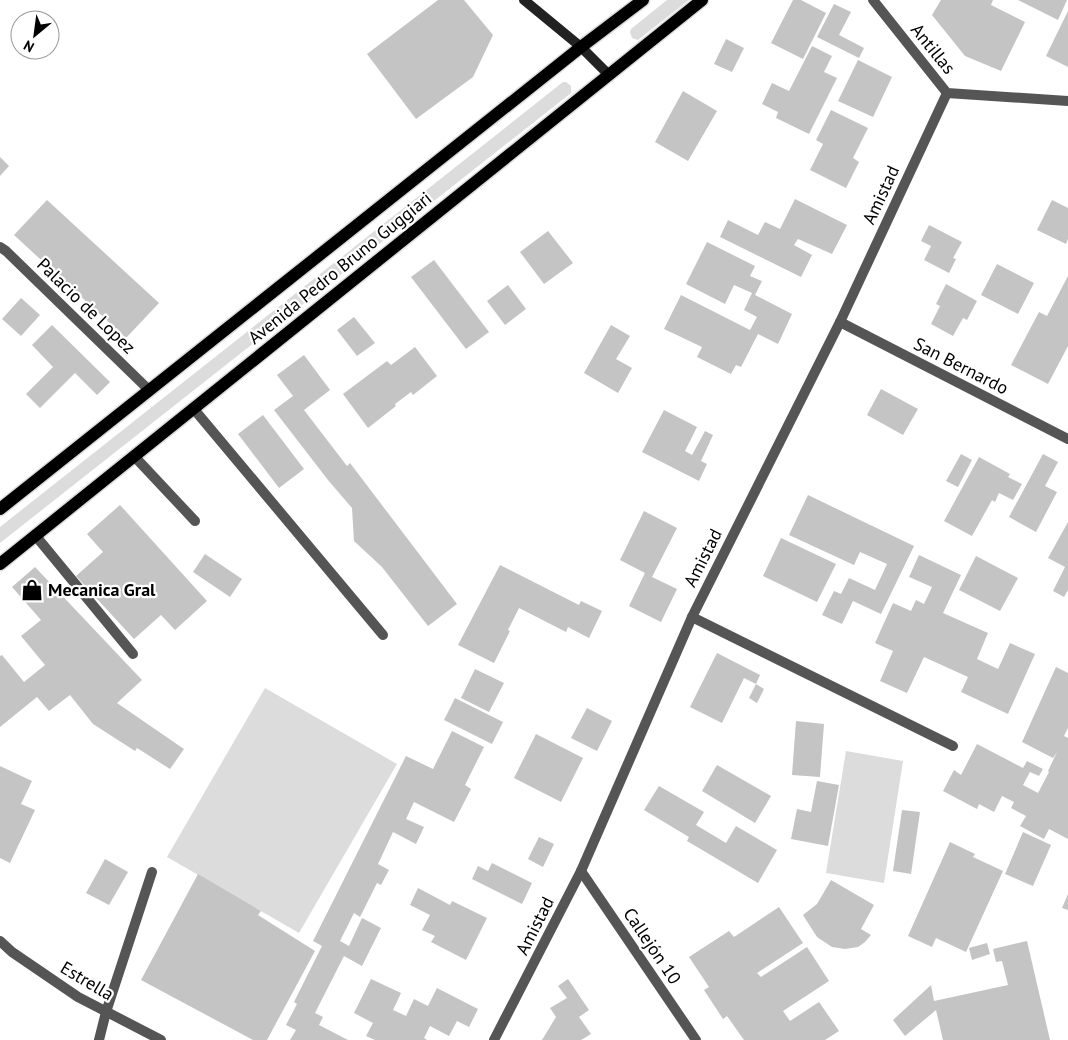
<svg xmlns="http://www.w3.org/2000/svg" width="1068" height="1040" font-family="'PT Sans',sans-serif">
<rect width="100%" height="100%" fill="#fff"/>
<g fill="#dcdcdc">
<polygon points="667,0 689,0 638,40 632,38 630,32 631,29"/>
<polygon points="563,82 566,82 571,86 571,93 0,543 0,527"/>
<polygon points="265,688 397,764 299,933 167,857"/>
<polygon points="846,751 903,761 884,883 826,873"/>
</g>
<g fill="#c4c4c4">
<polygon points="438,0 464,0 493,35 473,77 416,119 367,54"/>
<polygon points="793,0 801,0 826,13 803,59 771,43"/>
<polygon points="941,0 993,0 991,5 1025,22 1001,71 965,56 932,15"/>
<polygon points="1018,0 1067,0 1058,20"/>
<polygon points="834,4 851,12 839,35 864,48 859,58 817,37"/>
<polygon points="1068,11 1068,67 1046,56"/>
<polygon points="726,39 744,48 732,72 714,64"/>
<polygon points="812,46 832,56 824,72 837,78 809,134 776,118 778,112 762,104 772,83 789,91"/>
<polygon points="858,60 892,77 873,117 838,101"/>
<polygon points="683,91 717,111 688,161 655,142"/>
<polygon points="831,110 868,128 853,158 859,162 846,188 810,170 823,144 816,140"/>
<polygon points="0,157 9,166 0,176"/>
<polygon points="795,199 847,225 832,254 798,239 794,245 812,255 801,277 720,237 728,220 758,235 765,222 780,229"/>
<polygon points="47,200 159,303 126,338 14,235"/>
<polygon points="1052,200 1068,208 1068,239 1066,244 1037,230"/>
<polygon points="929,225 962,242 953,258 956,259 949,273 924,260 931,246 921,241"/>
<polygon points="548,231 573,263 544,284 520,252"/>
<polygon points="707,242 755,266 750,276 762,281 755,295 792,314 778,344 758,334 741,367 736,365 731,374 697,357 702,347 664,329 681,295 750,330 757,317 744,310 752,293 734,285 725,304 686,284"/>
<polygon points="434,260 489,332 466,349 411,277"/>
<polygon points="997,264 1034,283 1018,314 981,295"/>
<polygon points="1068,276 1068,346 1048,384 1011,365 1039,312 1047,316"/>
<polygon points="946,284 977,301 967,320 963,318 953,336 931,324 940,306 936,304"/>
<polygon points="508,285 526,309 505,325 487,301"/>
<polygon points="21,298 40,315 21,336 2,319"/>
<polygon points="354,317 375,343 357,356 337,330"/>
<polygon points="52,325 110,382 97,395 75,373 40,408 26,394 53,367 32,345"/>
<polygon points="611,325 630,336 616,359 632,368 618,393 584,373"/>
<polygon points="415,347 437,376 413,395 411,392 395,404 396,406 368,428 343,394 387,361 391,365"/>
<polygon points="304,355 330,390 304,410 347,466 350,463 457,604 428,626 382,567 354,541 352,508 328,480 274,410 293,396 277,375"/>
<polygon points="881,389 918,409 903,435 867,415"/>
<polygon points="664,410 697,427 685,451 692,455 705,431 713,435 701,461 707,464 699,481 642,452"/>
<polygon points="263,415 304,469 279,488 238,434"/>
<polygon points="961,454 972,460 958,487 946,481"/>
<polygon points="1043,454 1058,462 1045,486 1057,492 1036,532 1009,517"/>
<polygon points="979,457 1010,474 1008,477 1022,484 1013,500 999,493 995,502 992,500 972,536 944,521"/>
<polygon points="808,495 914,546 881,614 853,601 842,624 822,615 834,591 841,594 849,578 875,590 887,564 860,552 854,565 789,535"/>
<polygon points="120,505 207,601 175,630 161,615 134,639 76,576 103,552 87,534"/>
<polygon points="644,511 677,528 652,577 677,589 661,622 629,606 645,573 620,560"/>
<polygon points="1068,522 1068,590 1064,597 1053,591 1065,567 1048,558"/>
<polygon points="781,538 836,564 817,602 763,576"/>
<polygon points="205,554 242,579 230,597 193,572"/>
<polygon points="919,555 961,575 943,613 988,633 977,659 998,669 1010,643 1035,654 1008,714 961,692 968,677 924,657 907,693 880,681 893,651 875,643 893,603 911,611 916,600 924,604 932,587 909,577"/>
<polygon points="976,556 1018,578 1000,611 959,590"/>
<polygon points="500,565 579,605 581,601 602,611 589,638 568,627 566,632 519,608 508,630 510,631 494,663 458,645"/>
<polygon points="35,567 142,680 117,703 184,749 170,769 137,748 135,751 93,724 70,695 49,711 37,697 0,727 0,656 2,655 24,682 45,665 21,636 41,620 12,587"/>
<polygon points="717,653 760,675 756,684 744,678 722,723 690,707"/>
<polygon points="1056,667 1068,673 1068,728 1064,736 1068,738 1068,839 1049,829 1044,839 1020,826 1026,816 1011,808 1014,802 1002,796 994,812 979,804 977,809 943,791 954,770 961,775 977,744 1023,768 1027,761 1043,769 1039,776 1030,772 1023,785 1038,793 1049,772 1048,771 1057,752 1053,758 1022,742"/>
<polygon points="475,669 504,683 489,712 461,698"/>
<polygon points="756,684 764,689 757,703 749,698"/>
<polygon points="455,698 503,722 492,744 444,720"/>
<polygon points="587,708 612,721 597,751 571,738"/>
<polygon points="796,721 824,724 820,777 792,775"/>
<polygon points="452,731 484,747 465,785 471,789 454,822 414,802 406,819 424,827 416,844 393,832 378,864 389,870 381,885 377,883 360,917 354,913 340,941 349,946 362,918 381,928 362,966 344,956 315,1013 323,1017 319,1025 348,1040 290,1040 296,1030 286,1025 297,1004 294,1002 322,946 313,941 406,756 433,769"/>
<polygon points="536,734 583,758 561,802 514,778"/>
<polygon points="717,765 771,796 755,823 702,791"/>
<polygon points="0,766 32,781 21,804 35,810 10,863 0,858"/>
<polygon points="817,781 839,785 828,846 791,839 797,809 811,812"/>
<polygon points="659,786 704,812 696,825 726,843 736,826 777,850 758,883 687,841 689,837 644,810"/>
<polygon points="902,810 920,812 911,874 893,871"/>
<polygon points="1023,832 1051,845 1033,886 1005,874"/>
<polygon points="539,837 554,844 543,867 528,859"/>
<polygon points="950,842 975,854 973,857 1003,871 966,952 936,938 932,947 908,936"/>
<polygon points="105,859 128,872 109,905 86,893"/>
<polygon points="492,863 532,883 522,904 472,879 478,866 488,871"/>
<polygon points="198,874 261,911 258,915 315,951 267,1040 253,1040 141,980"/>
<polygon points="831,880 874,905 861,929 871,935 865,942 858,947 845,949 832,947 817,937 803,915 817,904"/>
<polygon points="418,888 450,905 452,901 487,918 466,960 431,942 435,936 422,930 430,915 410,905"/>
<polygon points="1068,894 1068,910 1062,908"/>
<polygon points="779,907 803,943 757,973 761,977 807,947 829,981 783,1011 790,1021 819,1002 839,1031 825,1040 744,1040 727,1016 723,1019 704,990 709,987 689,957 729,931 734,937"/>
<polygon points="1027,941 1050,1040 943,1040 936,1010 905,1036 893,1020 931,985 934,1001 1008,985 1002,961 996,962 993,949"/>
<polygon points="987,943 990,954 972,960 969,948"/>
<polygon points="371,979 401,993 393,1010 406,1016 414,999 428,1006 437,988 478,1009 469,1027 457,1021 449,1036 430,1026 424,1038 427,1040 375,1040 366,1036 373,1023 354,1013"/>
<polygon points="568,979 589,1010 579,1017 591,1034 581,1040 542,1040 556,1017 550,1008 567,998 558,986"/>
</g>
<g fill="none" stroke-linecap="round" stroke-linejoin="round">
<g stroke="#dbdbdb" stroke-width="15">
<g id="primary">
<polyline points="0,509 581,47 643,0"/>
<polyline points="0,564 702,0"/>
</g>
</g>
<g stroke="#555" stroke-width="10">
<polyline points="193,408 383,635"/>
<polyline points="134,456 195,521"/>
<polyline points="35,535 133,654"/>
</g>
<g stroke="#555" stroke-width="10">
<polyline points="873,0 947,93 1068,101"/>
<polyline points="0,247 6,251 149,390"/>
<polyline points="840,322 1068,439"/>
<polyline points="692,617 953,746"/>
<polyline points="581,871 696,1040"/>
<polyline points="0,941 12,952 78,997 161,1040"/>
<polyline points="99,1040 106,1012 152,872"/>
<polyline points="494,1040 581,871 692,617 840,322 947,93"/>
</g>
<polyline stroke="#222" stroke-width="10" points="524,0 581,47 608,74"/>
<use href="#primary" stroke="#000" stroke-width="12"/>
</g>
<defs>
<g id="shop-bare" transform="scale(1.725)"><path d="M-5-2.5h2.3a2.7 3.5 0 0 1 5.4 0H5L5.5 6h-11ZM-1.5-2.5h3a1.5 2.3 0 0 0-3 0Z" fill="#000" stroke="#fff" stroke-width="2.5" paint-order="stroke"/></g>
</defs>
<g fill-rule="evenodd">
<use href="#shop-bare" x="32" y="590"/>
</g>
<g text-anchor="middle" stroke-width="4.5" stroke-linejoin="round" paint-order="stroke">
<g font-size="18" fill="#000" stroke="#fff">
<text transform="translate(933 49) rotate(51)" y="6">Antillas</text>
<text transform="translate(881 195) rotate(-65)" y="6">Amistad</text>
<text transform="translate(340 268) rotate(-39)" y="6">Avenida Pedro Bruno Guggiari</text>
<text transform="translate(86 306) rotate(44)" y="6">Palacio de Lopez</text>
<text transform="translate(961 366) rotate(27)" y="6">San Bernardo</text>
<text transform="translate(703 558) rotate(-63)" y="6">Amistad</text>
<text transform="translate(535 926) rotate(-63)" y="6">Amistad</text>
<text transform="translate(652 946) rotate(56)" y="6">Callejón 10</text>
<text transform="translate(87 981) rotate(31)" y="6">Estrella</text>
</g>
<g font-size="18" font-weight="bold" fill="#000" stroke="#fff" text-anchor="start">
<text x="48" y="596">Mecanica Gral</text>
</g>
</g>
<g transform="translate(35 35) rotate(209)"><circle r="24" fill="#ffffff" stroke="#999999"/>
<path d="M0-4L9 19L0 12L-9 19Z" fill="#000000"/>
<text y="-8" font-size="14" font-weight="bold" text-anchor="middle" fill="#000000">N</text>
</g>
</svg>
